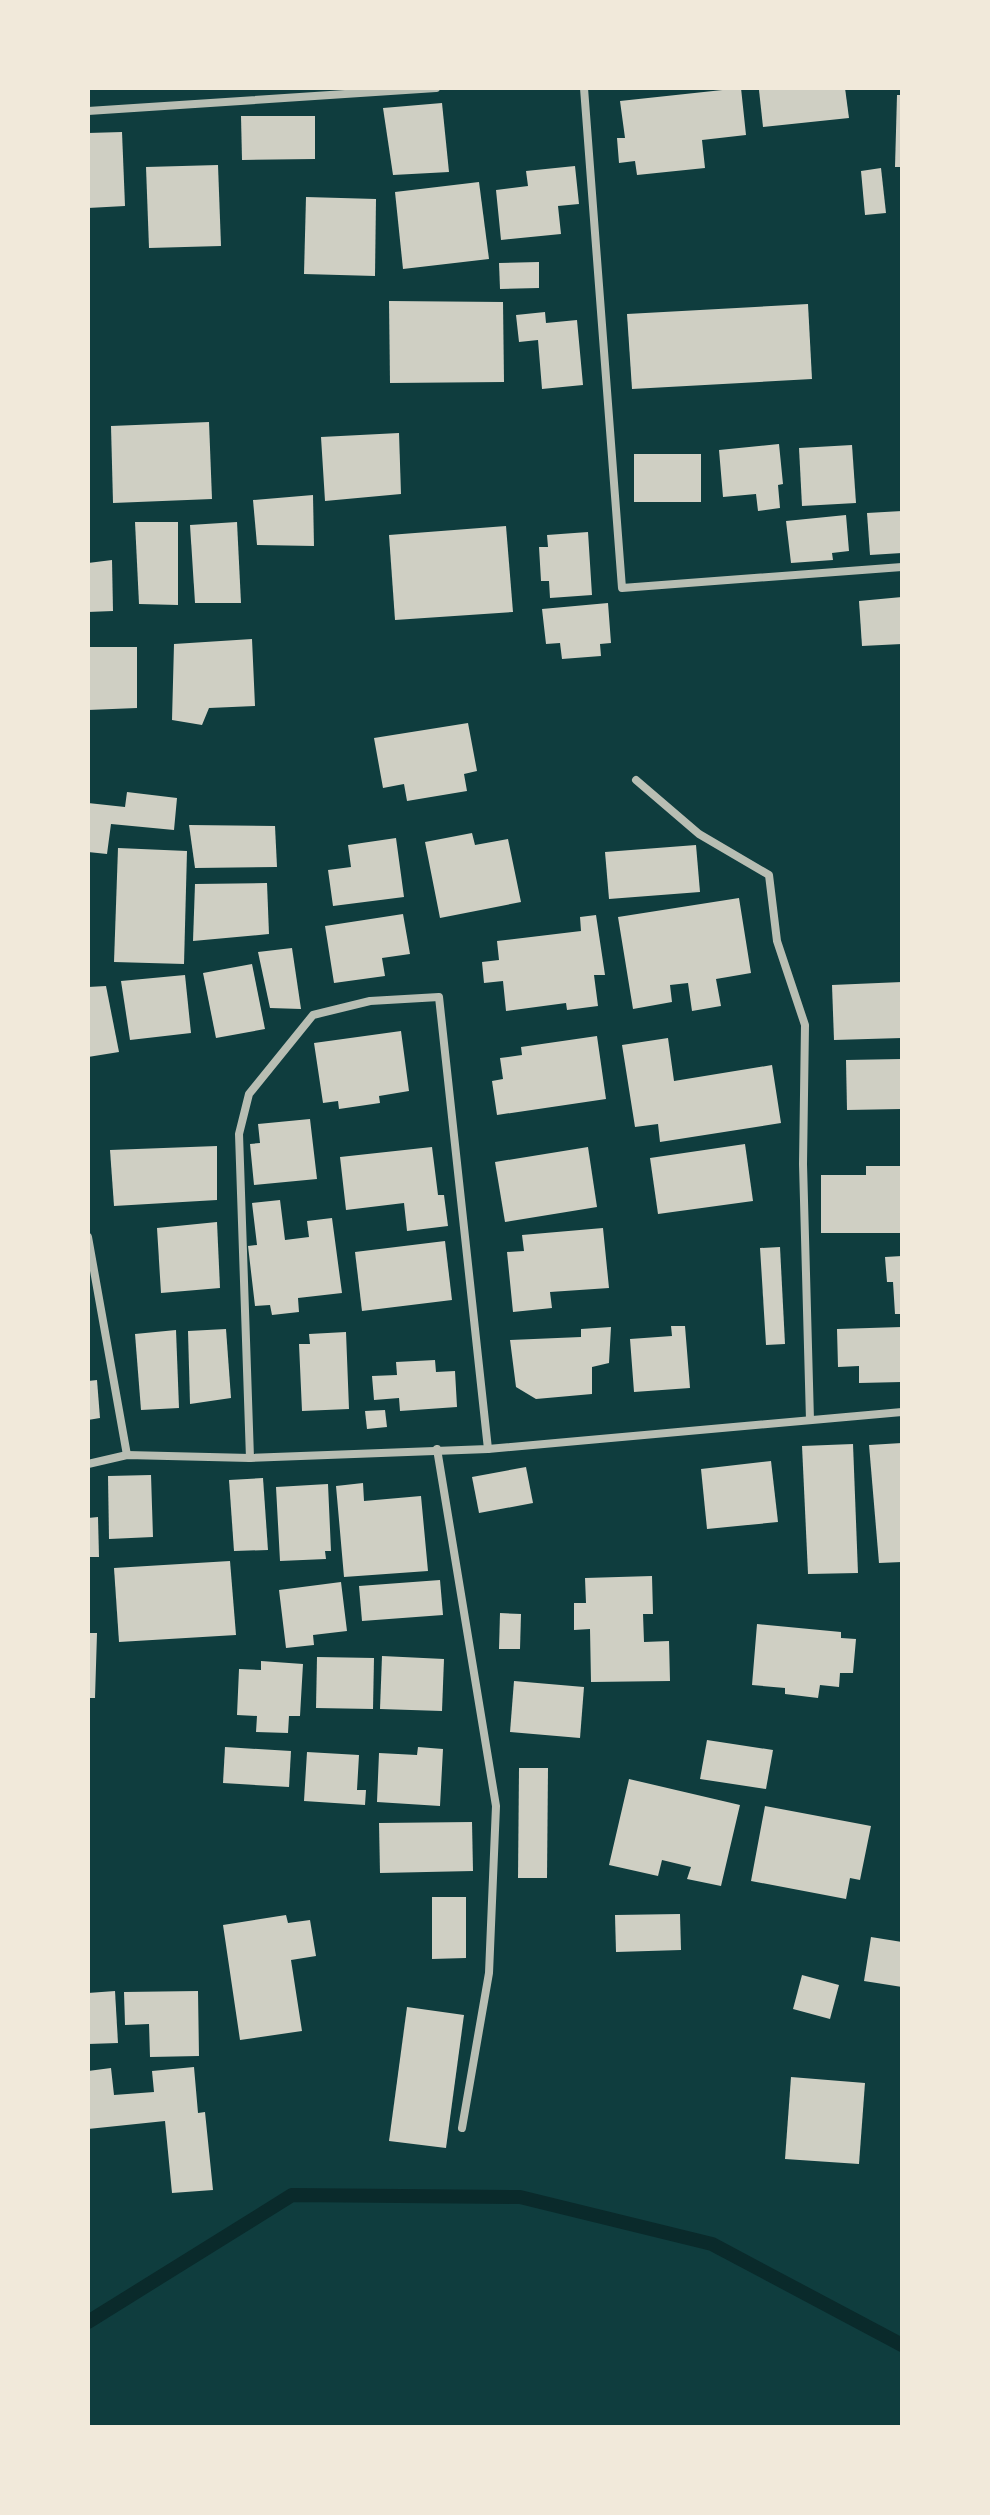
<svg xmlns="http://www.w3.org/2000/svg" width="990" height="2515" font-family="Raleway,sans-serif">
<rect width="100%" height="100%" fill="#0f3d3e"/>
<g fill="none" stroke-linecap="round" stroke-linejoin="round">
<polyline stroke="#0a2a2b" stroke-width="14" points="88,2322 292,2195 520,2197 712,2244 902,2345"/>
</g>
<g fill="#cfcfc3">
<polygon points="741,88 746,135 702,140 705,168 637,175 635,161 619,163 617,138 625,138 620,101"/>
<polygon points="779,88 845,88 849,118 763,127 759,90"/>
<polygon points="897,95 902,95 902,167 895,167"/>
<polygon points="442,103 449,172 393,175 383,108"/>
<polygon points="241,116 315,116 315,159 242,160"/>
<polygon points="122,132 125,206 88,208 88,133"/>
<polygon points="218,165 221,246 149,248 146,167"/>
<polygon points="575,166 579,204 558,206 561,234 501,240 496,190 528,186 526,171"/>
<polygon points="881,168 886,213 865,215 861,171"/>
<polygon points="479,182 489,259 403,269 395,192"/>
<polygon points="306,197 376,199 375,276 304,274"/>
<polygon points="539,262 539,288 500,289 499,263"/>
<polygon points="389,301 503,302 504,382 390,383"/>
<polygon points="808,304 812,379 632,389 627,314"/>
<polygon points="545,312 546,323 577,320 583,385 542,389 538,340 519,342 516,315"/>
<polygon points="209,422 212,499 113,503 111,426"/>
<polygon points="399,433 401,494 325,501 321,437"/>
<polygon points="779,444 783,484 778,485 780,508 758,511 756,494 723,497 719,450"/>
<polygon points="852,445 856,503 802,506 799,448"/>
<rect x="634" y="454" width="67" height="48"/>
<polygon points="313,495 314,546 257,545 253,500"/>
<polygon points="902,511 902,553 870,555 867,513"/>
<polygon points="846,515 849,551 832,553 833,560 791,563 786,521"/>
<polygon points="135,522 178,522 178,605 139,604"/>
<polygon points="237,522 241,603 195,603 190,525"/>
<polygon points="506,526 513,612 395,620 389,535"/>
<polygon points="588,532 592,595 550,598 549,581 541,581 539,547 548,547 547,535"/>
<polygon points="112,560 113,611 88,612 88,563"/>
<polygon points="902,597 902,644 862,646 859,601"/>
<polygon points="608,603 611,643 600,644 601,656 562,659 560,643 546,644 542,609"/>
<polygon points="252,639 255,706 209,708 202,725 172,720 174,644"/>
<polygon points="88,647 137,647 137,708 88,710"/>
<polygon points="468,723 477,771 464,774 467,791 407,801 404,784 383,788 374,738"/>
<polygon points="127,792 177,798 174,830 111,824 107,854 88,852 88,803 125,807"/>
<polygon points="189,825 275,826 277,867 195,868"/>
<polygon points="472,833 475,845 508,839 521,902 440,918 425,842"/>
<polygon points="396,838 404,897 333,906 328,870 351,867 348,845"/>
<polygon points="696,845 700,892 609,899 605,852"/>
<polygon points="118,848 187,851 184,964 114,962"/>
<polygon points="267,883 269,934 193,941 195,884"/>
<polygon points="739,898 751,973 716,979 721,1006 692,1011 688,983 670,985 672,1002 633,1009 618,917"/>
<polygon points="403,914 410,954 382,958 385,976 334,983 325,926"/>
<polygon points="596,915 605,975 594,975 598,1006 567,1010 566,1003 506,1011 503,981 484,983 482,962 499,960 497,941 581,931 580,917"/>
<polygon points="292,948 301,1009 270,1008 258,952"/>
<polygon points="252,964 265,1029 216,1038 203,973"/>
<polygon points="185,975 191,1033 130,1040 121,981"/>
<polygon points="902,982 902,1038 834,1040 832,985"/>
<polygon points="106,986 119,1052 88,1057 88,987"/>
<polygon points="401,1031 409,1091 379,1096 380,1103 339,1109 338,1101 323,1103 314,1043"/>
<polygon points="597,1036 606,1099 497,1115 492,1081 503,1079 500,1058 522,1055 521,1047"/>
<polygon points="668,1038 674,1081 772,1065 781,1123 660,1142 658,1124 635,1127 622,1045"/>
<polygon points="902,1059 902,1109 847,1110 846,1060"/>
<polygon points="310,1119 317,1179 254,1185 250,1144 260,1143 258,1124"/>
<polygon points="745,1144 753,1201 658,1214 650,1158"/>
<polygon points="217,1146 217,1200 114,1206 110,1150"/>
<polygon points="432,1147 438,1195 444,1195 448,1226 407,1231 404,1203 346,1210 340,1157"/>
<polygon points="588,1147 597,1207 505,1222 495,1162"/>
<polygon points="866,1166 902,1166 902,1233 821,1233 821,1175 866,1175"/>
<polygon points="280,1200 285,1240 309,1237 307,1221 332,1218 342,1293 298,1298 299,1312 272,1315 270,1305 255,1306 248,1246 257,1245 252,1203"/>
<polygon points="217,1222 220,1288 161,1293 157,1228"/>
<polygon points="603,1228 609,1288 550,1292 552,1308 513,1312 507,1252 524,1251 522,1235"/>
<polygon points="445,1241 452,1300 362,1311 355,1252"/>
<polygon points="780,1247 785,1344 766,1345 760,1248"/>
<polygon points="902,1256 902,1314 895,1314 893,1282 887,1282 885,1257"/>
<polygon points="671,1326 685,1326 690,1388 634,1392 630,1339 672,1336"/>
<polygon points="611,1327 609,1363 592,1367 592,1394 536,1399 516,1387 510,1340 581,1337 581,1329"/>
<polygon points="902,1327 902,1382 859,1383 859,1366 838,1367 837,1329"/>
<polygon points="226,1329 231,1398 190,1404 188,1331"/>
<polygon points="176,1330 179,1408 141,1410 135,1334"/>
<polygon points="346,1332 349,1409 302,1411 299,1344 310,1344 309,1334"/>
<polygon points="435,1360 436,1372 455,1371 457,1407 400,1411 399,1398 374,1400 372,1376 397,1375 396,1362"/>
<polygon points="97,1380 100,1418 88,1420 88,1381"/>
<polygon points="385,1410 387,1427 367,1429 365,1411"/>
<polygon points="902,1443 902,1562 879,1563 869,1445"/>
<polygon points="853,1444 858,1573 808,1574 802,1446"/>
<polygon points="771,1461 778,1522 707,1529 701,1469"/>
<polygon points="526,1467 533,1503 479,1513 472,1477"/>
<polygon points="151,1475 153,1537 109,1539 108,1476"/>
<polygon points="263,1478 268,1550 234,1551 229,1480"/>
<polygon points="363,1483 364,1501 421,1496 428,1571 344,1577 336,1486"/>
<polygon points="328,1484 331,1551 325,1551 326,1559 280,1561 276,1487"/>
<polygon points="98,1517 99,1557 88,1557 88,1518"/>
<polygon points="230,1561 236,1635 119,1642 114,1568"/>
<polygon points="652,1576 653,1614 643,1614 644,1642 669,1641 670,1681 591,1682 590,1629 574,1630 574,1603 586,1603 585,1578"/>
<polygon points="440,1580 443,1615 362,1621 359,1586"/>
<polygon points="341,1582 347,1631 313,1635 314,1645 286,1648 279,1590"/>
<polygon points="500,1613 521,1614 520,1649 499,1649"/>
<polygon points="757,1624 841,1632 841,1638 856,1639 853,1673 840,1673 839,1687 820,1685 818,1698 785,1694 785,1688 752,1685"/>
<polygon points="88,1633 97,1633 95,1698 88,1698"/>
<polygon points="382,1656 444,1659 442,1711 380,1709"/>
<polygon points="317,1657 374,1658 373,1709 316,1708"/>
<polygon points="261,1661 303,1664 300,1716 289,1716 288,1733 256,1732 257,1716 237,1715 239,1669 261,1670"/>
<polygon points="514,1681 584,1687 580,1738 510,1732"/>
<polygon points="707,1740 773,1750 766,1789 700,1779"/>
<polygon points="225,1747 291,1751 289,1787 223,1783"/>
<polygon points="418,1747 443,1749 440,1806 377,1802 379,1753 417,1755"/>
<polygon points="307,1752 359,1755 357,1790 366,1790 365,1805 304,1801"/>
<polygon points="519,1768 548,1768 547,1878 518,1878"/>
<polygon points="629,1779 740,1805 721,1886 687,1879 691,1867 662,1860 658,1876 609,1865"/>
<polygon points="765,1806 871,1826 860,1880 850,1878 846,1899 751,1881"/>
<polygon points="472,1822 473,1871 380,1873 379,1823"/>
<polygon points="432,1897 466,1897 466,1958 432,1959"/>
<polygon points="680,1914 681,1950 616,1952 615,1915"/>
<polygon points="286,1915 288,1923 310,1920 316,1956 291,1960 302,2031 240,2040 223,1925"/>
<polygon points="871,1937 902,1942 902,1987 864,1981"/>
<polygon points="802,1975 839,1985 830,2019 793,2009"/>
<polygon points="115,1991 118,2043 88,2044 88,1993"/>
<polygon points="198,1991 199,2056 150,2057 149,2024 125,2025 124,1992"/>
<polygon points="407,2007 464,2015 446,2148 389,2141"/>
<polygon points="194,2067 198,2113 205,2112 213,2190 172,2193 165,2121 88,2129 88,2071 111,2068 114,2095 154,2092 152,2071"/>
<polygon points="791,2077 865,2083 859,2164 785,2159"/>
</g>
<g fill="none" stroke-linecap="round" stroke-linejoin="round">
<g stroke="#b8beb3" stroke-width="8">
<polyline points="584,88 622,588 902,567"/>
<polyline points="88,111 436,88"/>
<polyline points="636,780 699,834 769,875 777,941 805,1025 803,1164 810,1420"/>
<polyline points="88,1237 127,1455"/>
<polyline points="437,1449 496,1806 489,1973 462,2128"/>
<polyline points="250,1458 239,1134 249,1094 313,1015 370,1001 439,997 488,1449"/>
<polyline points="88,1464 127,1455 250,1458 488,1449 902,1412"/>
</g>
</g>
<rect width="990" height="2515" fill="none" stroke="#f1e9da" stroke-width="180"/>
</svg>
